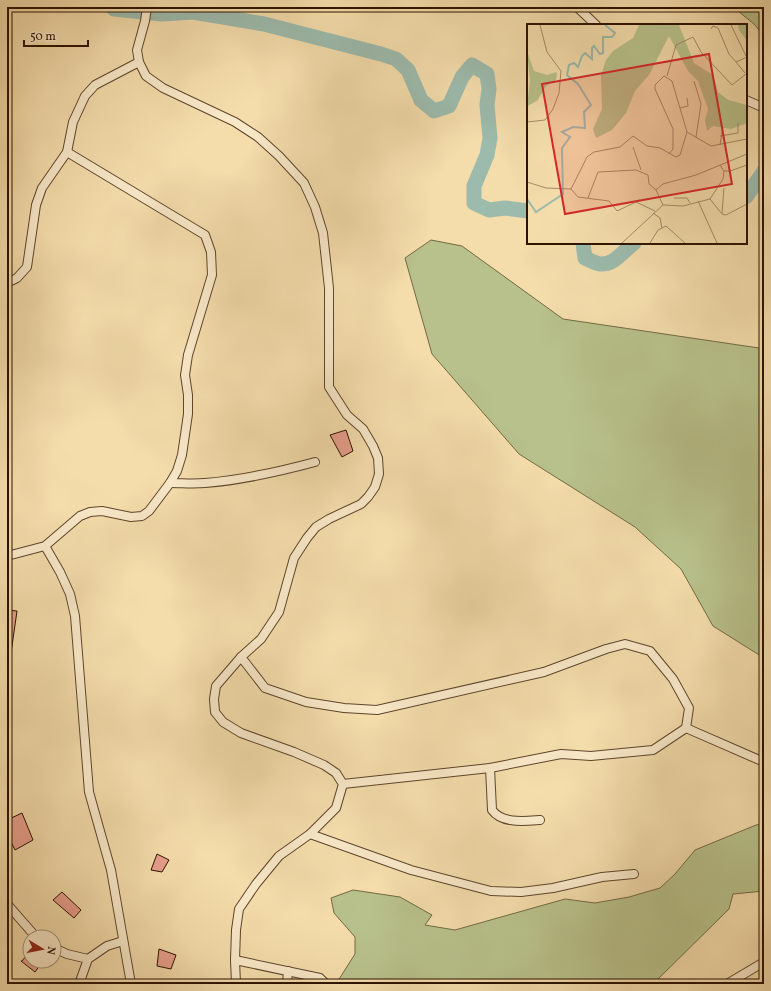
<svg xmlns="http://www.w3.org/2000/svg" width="771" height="991" font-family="Vollkorn,serif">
<rect width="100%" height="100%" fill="#f4dcab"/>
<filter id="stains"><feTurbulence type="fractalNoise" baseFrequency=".005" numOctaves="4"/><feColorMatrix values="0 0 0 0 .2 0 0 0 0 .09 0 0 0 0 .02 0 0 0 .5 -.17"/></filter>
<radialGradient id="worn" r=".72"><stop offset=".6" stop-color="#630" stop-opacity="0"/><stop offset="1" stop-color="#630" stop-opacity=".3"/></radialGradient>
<g fill="#b8c18b" stroke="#726a46">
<polygon points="733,7 764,7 764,36 754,24"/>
<polygon points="431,240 462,246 563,319 759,348 764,351 764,658 713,626 681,569 635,527 519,454 432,354 405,258"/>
<polygon points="764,824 764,891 733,894 729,909 653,984 336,984 355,954 355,937 334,913 331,898 353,890 400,897 432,915 425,925 455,930 565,899 595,903 629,897 660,888 675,874 695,850 756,825"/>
</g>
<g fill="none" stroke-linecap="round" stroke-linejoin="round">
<g stroke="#9cbbad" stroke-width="15">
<polyline points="112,7 114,9 162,14 193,12 264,24 381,54 396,59 408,70 421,100 434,111 449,106 462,77 472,65 487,74 489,89 487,105 490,138 487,155 474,186 474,203 489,210 505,208 528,211"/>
<polyline points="746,197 764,171"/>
<path d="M583,243l2,15c4,2 10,5 15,6 15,1 23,-13 34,-21"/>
</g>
</g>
<g fill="#e89f8d" stroke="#2c1300">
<polygon points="346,430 353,451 342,457 330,435"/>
<polygon points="7,610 17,611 11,653 7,653"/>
<polygon points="22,813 33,840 15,850 7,834 7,820"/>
<polygon points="157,854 169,860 162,872 151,870"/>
<polygon points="62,892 81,910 74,918 53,900"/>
<polygon points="159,949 176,955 171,969 157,966"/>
<polygon points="30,951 30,961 43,961 35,972 21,961 22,961"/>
</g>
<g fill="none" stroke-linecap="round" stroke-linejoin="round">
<g stroke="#5e452b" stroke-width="10">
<g id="street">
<polyline points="147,7 145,21 137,50 139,62 146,76 163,88 235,122 258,137 279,156 304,183 315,207 323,233 329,288 329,387 347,415 363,429 373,446 378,458 379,474 375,487 368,497 361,504 329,519 316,527 307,538 294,558 279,612 261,639 241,657 216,686 214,699 215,712 223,722 241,733 294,752 324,765 336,773 343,784 336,808 310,834 279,856 256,884 239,909 236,930 235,960 236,984"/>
<polyline points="577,7 596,25"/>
<polyline points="746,100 764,108"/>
<polyline points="7,283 17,278 27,267 36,205 42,188 67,152 73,122 85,96 95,85 139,62"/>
<path d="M170,483c12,0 23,1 35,0 37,-3 73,-11 110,-21"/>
<polyline points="45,546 60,572 70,594 75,616 89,792 111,870 131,984"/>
<polyline points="7,556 45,546 80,516 90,512 102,511 131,517 142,516 149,511 170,483 177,471 182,455 188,414 188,395 185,375 188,355 212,275 211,252 205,235 67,152"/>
<polyline points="241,657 265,688 306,702 344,708 377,710 544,672 606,649 625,644 650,651 673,679 689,708 686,728 653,750 591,756 561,754 490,768 343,784"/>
<polyline points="686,728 764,762"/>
<path d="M490,768l2,42c10,14 33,11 48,10"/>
<polyline points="310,834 411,870 491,891 521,892 553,888 602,877 634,874"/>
<polyline points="7,904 36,937"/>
<polyline points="54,948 67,954 88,959"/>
<polyline points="235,960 320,978 326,984"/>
<polyline points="79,984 88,959 107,946 123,941"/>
<polyline points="287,984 288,971"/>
<polyline points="727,984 764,962"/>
</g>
</g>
<use href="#street" stroke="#f8e8c8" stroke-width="8"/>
</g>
<g transform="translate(527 24)">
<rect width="220" height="220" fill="#f4dcab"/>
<path d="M112,1h40l15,38 19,12 5,17 10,8 19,5v18l-16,6 -18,-3 -6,5 -2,-11 3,-11 -10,-28 -10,-10 -19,-35 -20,39 -14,16 -9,22 -14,17 -16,8 -3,-9 9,-20 -1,-34 5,-15 7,-9 20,-13zM211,1h9v16l-8,-11zM0,27l7,20 13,4 9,-3 1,2 -1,6 -10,6 -9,15 -10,5 3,-25z" fill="#b8c18b"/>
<path fill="none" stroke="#9cbbad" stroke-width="2" d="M0,175l9,13 27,-18 -1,-46 8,-11 -8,-5 11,-5 12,1 -1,-16 7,-7 -13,-21 -11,-9 2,-10 5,-2 4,4 4,-11 3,-3 7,6v-11l2,-2 6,8 3,-1v-16h9l3,-4 -10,-8"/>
<path fill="none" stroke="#a48c67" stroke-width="1" d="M204,1l15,31M184,5l2,-3 5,2 11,26 7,8M218,49l-9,-11 11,-5M140,52l9,-31 17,-8 8,15 31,33 14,-11M167,57l7,23 -5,33M153,84l8,-2 -1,-8M0,98l18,-2 8,-11 6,-16 2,-22 -14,-19 -7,-27M193,112l18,-3v-10M193,121l3,-18M106,123l8,23M142,130l4,-5v-20l-18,-40v-4l9,-9 8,5 15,51M193,141l4,6h6l17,-6M0,158l19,6 25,1 16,-32 7,-5 26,-5 13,-11 14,10 13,2 16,9 4,-2 7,-23 24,14 36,-7M44,165l7,8 31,4 8,10 19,-9 19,9M129,166l7,-6 33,-9 51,-21M61,174l10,-26 38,-2 12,5 1,9 7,6 7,15M147,174h13l3,5M183,175l12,15 4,1 21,-11M183,175l13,-20 1,-8M171,177l19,42M126,189l7,5 2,10M195,189l2,-25M95,219l41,-38 20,1 27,-7M123,219l8,-13 8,-4 19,17"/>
<path fill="#d62828" fill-opacity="0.15" stroke="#d62828" stroke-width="2" d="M182,30l23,130 -167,30 -23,-130z"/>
<rect width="220" height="220" fill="none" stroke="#2c1300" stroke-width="2"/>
</g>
<rect width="771" height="991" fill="none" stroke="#f4dcab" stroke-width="24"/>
<rect x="8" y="8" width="755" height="975" fill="none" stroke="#2c1300" stroke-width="2"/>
<rect x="12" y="12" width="747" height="967" fill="none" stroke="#2c1300"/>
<g transform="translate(42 949) rotate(100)"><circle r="19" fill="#f8e8c8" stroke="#a69378"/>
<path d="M0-3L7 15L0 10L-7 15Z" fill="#8f2418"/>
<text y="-6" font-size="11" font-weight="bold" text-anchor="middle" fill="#2c1300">N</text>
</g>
<path d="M24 40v6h64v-6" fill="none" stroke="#2c1300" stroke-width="2"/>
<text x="30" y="40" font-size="12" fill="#2c1300" stroke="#f8e8c8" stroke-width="3" paint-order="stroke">50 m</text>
<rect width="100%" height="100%" filter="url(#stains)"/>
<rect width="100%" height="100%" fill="url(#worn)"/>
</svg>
